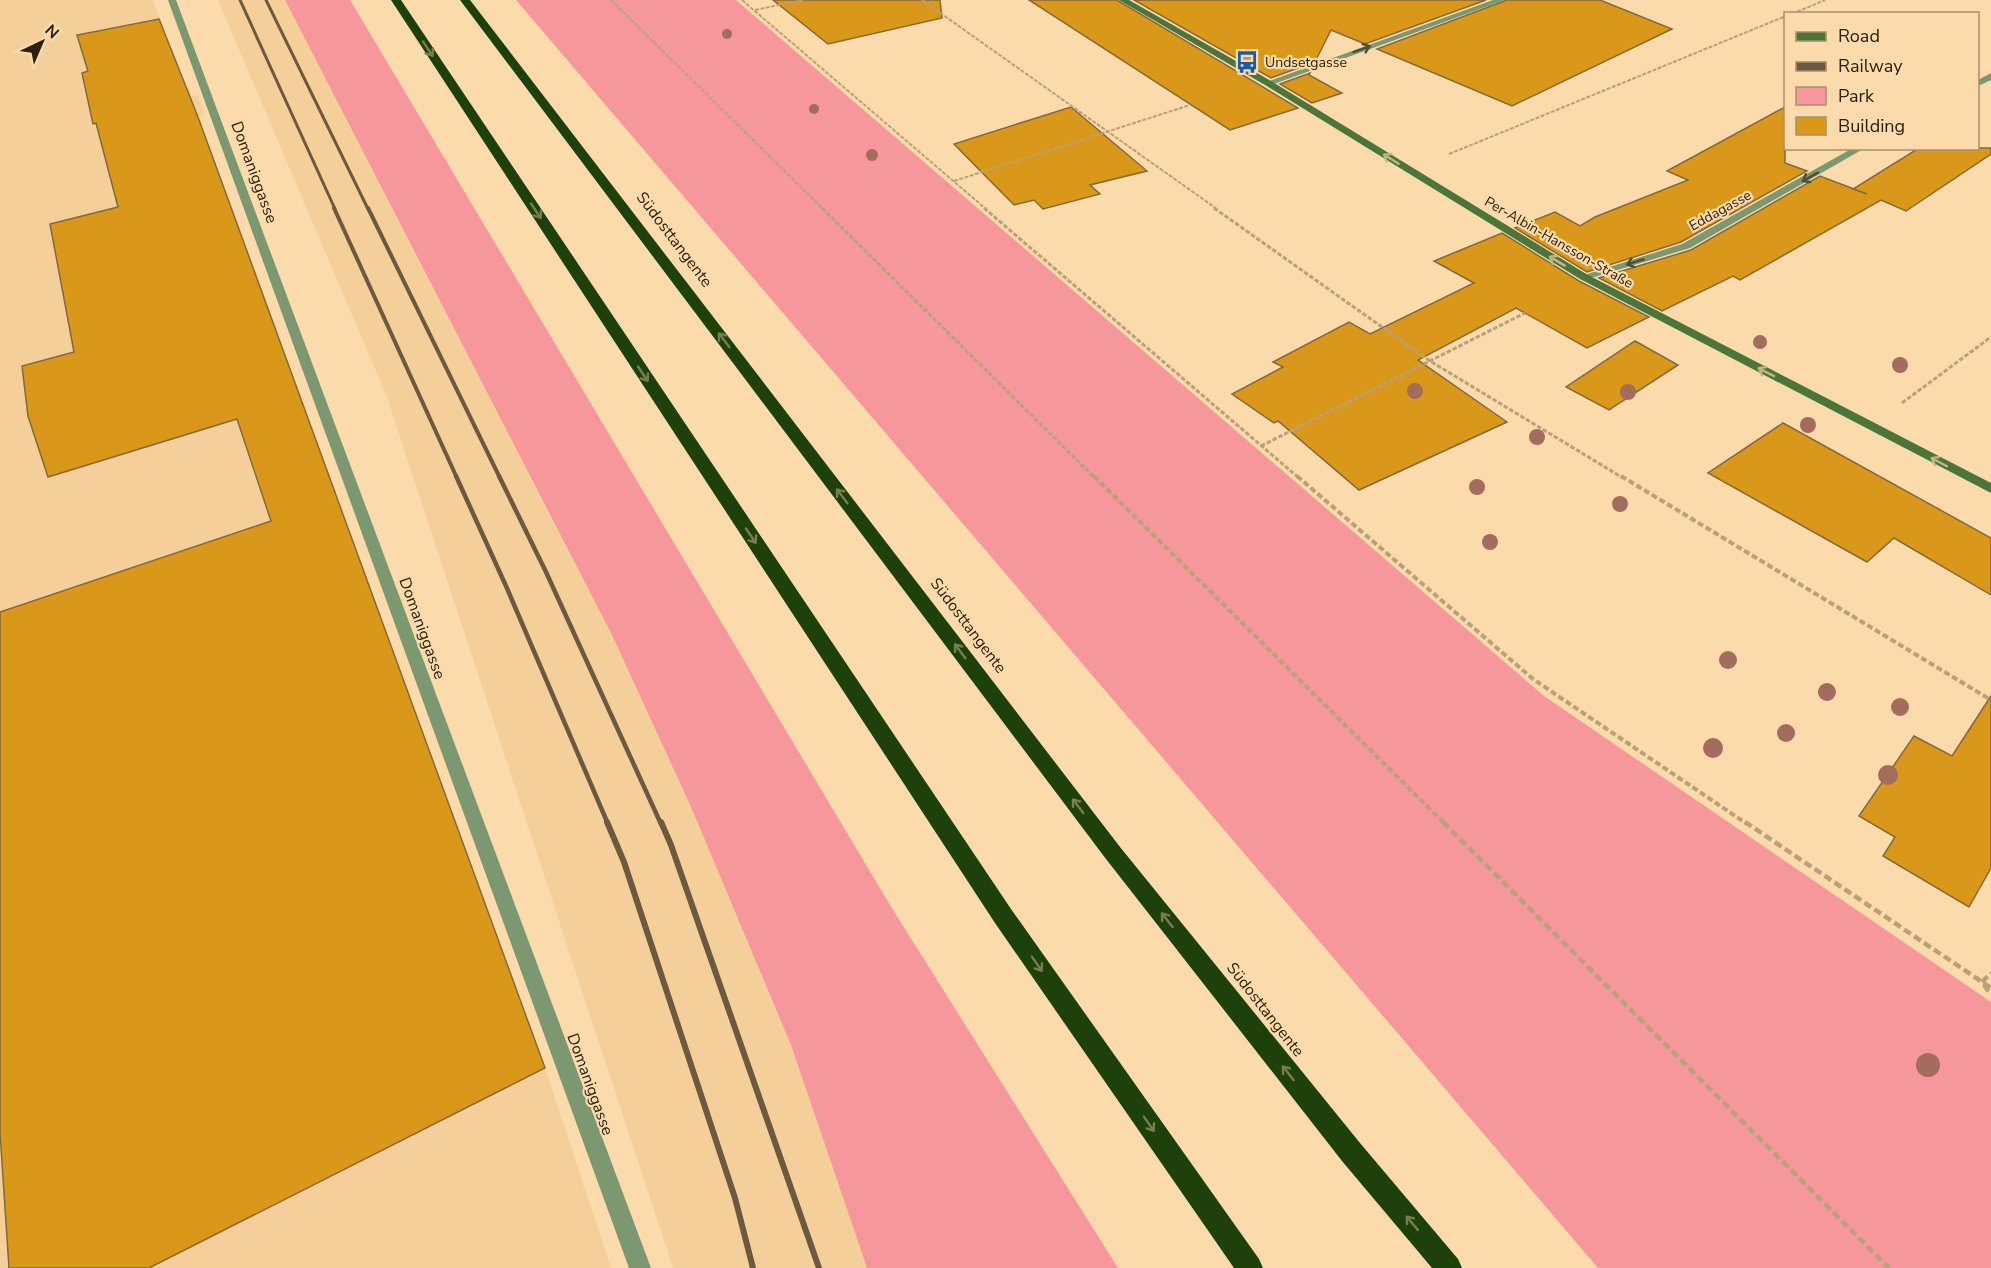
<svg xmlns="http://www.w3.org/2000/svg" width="1991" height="1268" font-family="'Nunito Sans',sans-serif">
<rect width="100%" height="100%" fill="#fbdaab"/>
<g fill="#f5cf9a">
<polygon points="0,0 153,0 173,54 169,55 180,89 189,87 192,96 198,95 204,116 198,117 209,151 545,1068 611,1268 0,1268"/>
<polygon points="218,0 285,0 612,635 691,807 791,1045 867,1268 673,1268 387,397"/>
</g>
<g fill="#f6979c">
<polygon points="285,0 350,0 893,910 1118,1268 867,1268 791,1045 691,807 612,635"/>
<polygon points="516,0 736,0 1544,696 1991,1002 1991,1268 1598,1268"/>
</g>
<g fill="#da981b" stroke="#85683c" stroke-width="1.5">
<polygon points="773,0 940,0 942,18 828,44"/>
<polygon points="1029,0 1117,0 1298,108 1230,130"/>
<polygon points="1134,0 1486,0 1365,44 1331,30 1315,62 1271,78"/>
<polygon points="1507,0 1600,0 1672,29 1512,106 1377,49"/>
<polygon points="159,19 198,117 545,1068 149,1268 9,1268 0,1132 0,612 271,521 237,419 48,477 28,416 22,366 74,352 50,224 118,207 96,123 93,124 82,73 88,71 77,35"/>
<polygon points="1310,73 1309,75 1342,93 1312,103 1280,84"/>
<polygon points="1071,107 1147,171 1090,185 1100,194 1043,209 1034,200 1014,205 954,144"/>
<polygon points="1785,107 1785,163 1807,171 1681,242 1587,272 1515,228 1555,212 1580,226 1595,217 1688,180 1667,171"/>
<polygon points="1919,148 1991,148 1991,154 1906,211 1881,200 1740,280 1733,276 1662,311 1599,278 1691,250 1820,176 1867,194 1853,189"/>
<polygon points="1502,233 1579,281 1649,317 1587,348 1516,308 1418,360 1507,422 1359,490 1278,421 1274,423 1232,394 1283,367 1273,362 1349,322 1370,334 1474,283 1434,261"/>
<polygon points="1635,341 1678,365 1609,410 1566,387"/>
<polygon points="1783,423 1991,538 1991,595 1894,538 1867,562 1708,473"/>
<polygon points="1991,696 1991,868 1969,907 1883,856 1895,837 1859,816 1914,736 1952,756"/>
</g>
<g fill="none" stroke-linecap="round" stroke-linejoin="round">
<g stroke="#bba07a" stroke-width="2" stroke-dasharray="4 1.5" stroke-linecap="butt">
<polyline points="611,0 823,209"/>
<polyline points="742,0 986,209"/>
<polyline points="922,0 1217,209"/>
<polyline points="755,10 803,0"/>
<polyline points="1792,14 1825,0"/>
<polyline points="1449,154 1786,16"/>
<polyline points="954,181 1190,105"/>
</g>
<g stroke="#bba07a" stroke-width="3" stroke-dasharray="4.5 2" stroke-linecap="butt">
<polyline points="822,208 1095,478"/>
<polyline points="984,208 1299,478"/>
<polyline points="1214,208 1430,361 1623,478"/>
<polyline points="1902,403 1991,337"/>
<polyline points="1261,446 1525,313"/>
</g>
<g stroke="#bba07a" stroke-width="4" stroke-dasharray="6 3" stroke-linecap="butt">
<polyline points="1094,476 1445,824"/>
<polyline points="1297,476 1533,679 1747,824"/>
<polyline points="1621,476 1991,700"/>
</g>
<g stroke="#bba07a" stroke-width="4.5" stroke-dasharray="8 4" stroke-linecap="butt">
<polyline points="1443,822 1889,1268"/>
<polyline points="1745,822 1991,988"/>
<polyline points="1982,982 1991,973"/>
<polyline points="1984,985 1991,995"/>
</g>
<polygon fill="#7c9870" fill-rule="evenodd" points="168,0 176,0 651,1268 629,1268"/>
<g fill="#7c9870" fill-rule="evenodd">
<polygon points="1493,0 1505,0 1271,85 1264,83"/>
<polygon points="1991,73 1991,80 1978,86 1978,80"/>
<polygon points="1853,148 1865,148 1690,248 1588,279 1584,280 1578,277 1682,244"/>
</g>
<polygon fill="#4c7539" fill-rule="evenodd" points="1119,0 1129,0 1271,81 1588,275 1991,483 1991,493 1580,279 1265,85"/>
<g fill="#1e400b" fill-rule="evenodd">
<polygon points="391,0 401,0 1011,909 1259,1259 1263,1268 1234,1268 995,923"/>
<polygon points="460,0 470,0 1120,847 1360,1143 1458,1259 1462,1268 1432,1268 1342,1161 1106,859"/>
</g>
<g stroke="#6c593f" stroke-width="3">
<polyline points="240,0 335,209"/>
<polyline points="266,0 368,209"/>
</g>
<g stroke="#6c593f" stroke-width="4">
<polyline points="334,208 457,478"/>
<polyline points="368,208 500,478"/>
</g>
<g stroke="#6c593f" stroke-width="4.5">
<polyline points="456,476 506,586 608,824"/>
<polyline points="499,476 546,572 661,824"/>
</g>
<g stroke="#6c593f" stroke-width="6">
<polyline points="607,822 624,862 735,1198 753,1268"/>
<polyline points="661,822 671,845 819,1268"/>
</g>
</g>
<g fill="#a46c5d">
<circle cx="727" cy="34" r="5"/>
<circle cx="814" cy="109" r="5"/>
<circle cx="872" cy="155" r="6"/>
<circle cx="1760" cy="342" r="7"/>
<circle cx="1900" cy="365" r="8"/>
<circle cx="1415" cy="391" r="8"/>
<circle cx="1628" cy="392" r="8"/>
<circle cx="1808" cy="425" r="8"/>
<circle cx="1537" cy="437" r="8"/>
<circle cx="1477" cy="487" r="8"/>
<circle cx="1620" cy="504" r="8"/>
<circle cx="1490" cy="542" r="8"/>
<circle cx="1728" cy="660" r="9"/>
<circle cx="1827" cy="692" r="9"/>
<circle cx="1900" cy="707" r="9"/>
<circle cx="1786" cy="733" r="9"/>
<circle cx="1713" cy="748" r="10"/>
<circle cx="1888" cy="775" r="10"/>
<circle cx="1928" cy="1065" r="12"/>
</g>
<defs><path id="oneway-shaft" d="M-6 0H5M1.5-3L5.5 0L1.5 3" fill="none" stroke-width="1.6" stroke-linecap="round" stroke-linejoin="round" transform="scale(1.5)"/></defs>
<g stroke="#767e4b">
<use href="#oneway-shaft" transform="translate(428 49) rotate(56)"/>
<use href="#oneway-shaft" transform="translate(536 211) rotate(56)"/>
<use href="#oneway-shaft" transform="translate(724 340) rotate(-127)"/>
<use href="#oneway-shaft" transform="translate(643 374) rotate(56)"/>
<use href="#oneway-shaft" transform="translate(842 496) rotate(-127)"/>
<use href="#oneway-shaft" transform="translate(751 536) rotate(56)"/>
<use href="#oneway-shaft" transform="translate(960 651) rotate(-127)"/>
<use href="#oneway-shaft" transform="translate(1078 806) rotate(-127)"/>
<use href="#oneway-shaft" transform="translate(1167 920) rotate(-128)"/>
<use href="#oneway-shaft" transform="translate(1037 964) rotate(55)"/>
<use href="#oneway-shaft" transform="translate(1288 1073) rotate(-128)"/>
<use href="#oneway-shaft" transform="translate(1149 1124) rotate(55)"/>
<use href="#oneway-shaft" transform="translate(1412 1223) rotate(-130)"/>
</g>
<g stroke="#4c5035">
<use href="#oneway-shaft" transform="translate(1362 49) rotate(-20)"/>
<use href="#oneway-shaft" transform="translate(1810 177) rotate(151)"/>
<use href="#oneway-shaft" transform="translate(1635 262) rotate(163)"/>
</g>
<g stroke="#beb783">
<use href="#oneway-shaft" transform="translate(1391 159) rotate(-148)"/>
<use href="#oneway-shaft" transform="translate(1557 261) rotate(-149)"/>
<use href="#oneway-shaft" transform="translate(1766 372) rotate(-153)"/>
<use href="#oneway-shaft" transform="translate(1939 462) rotate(-152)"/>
</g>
<defs>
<g id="bus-bare" transform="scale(1.8)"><path d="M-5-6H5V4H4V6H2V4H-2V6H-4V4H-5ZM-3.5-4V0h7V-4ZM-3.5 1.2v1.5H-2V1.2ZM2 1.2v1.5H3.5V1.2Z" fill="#1a5aab" stroke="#fbdaab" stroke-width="2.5" paint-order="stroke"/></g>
</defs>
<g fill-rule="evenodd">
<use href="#bus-bare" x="1247" y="62"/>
</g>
<g text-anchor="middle" stroke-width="4.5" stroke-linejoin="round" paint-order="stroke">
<g font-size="14" fill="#2c200e" stroke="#fbdaab" text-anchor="start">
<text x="1265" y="67">Undsetgasse</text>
</g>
<g font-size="14" fill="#2c200e" stroke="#fbdaab">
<text transform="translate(1720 210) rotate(-29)" y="5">Eddagasse</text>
<text transform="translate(1559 242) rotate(30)" y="5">Per-Albin-Hansson-Straße</text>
</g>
<g font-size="16" fill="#2c200e" stroke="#fbdaab">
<text transform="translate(255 172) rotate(70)" y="6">Domaniggasse</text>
<text transform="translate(675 239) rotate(53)" y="6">Südosttangente</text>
<text transform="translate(969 625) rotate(53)" y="6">Südosttangente</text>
<text transform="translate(423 628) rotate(70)" y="6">Domaniggasse</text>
<text transform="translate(1266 1009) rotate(52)" y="6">Südosttangente</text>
<text transform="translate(591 1084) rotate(70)" y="6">Domaniggasse</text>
</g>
</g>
<rect x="1784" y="12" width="195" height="138" fill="#fbdaab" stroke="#a8906c" stroke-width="1.5"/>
<rect x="1796" y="32" width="30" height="9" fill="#4c7539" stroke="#a8906c" stroke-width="1.5"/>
<text x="1838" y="42" font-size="18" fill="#2c200e">Road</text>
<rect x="1796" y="62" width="30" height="9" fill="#6c593f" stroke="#a8906c" stroke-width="1.5"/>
<text x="1838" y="72" font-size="18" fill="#2c200e">Railway</text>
<rect x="1796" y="87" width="30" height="18" fill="#f6979c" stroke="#a8906c" stroke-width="1.5"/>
<text x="1838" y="102" font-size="18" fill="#2c200e">Park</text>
<rect x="1796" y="117" width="30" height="18" fill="#da981b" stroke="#a8906c" stroke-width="1.5"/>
<text x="1838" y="132" font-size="18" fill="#2c200e">Building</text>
<g transform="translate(42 42) rotate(44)" stroke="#fbdaab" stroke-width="4.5" paint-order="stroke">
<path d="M0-4.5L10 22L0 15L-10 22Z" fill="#2c200e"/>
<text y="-9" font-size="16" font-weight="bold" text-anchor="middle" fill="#2c200e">N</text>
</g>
</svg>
